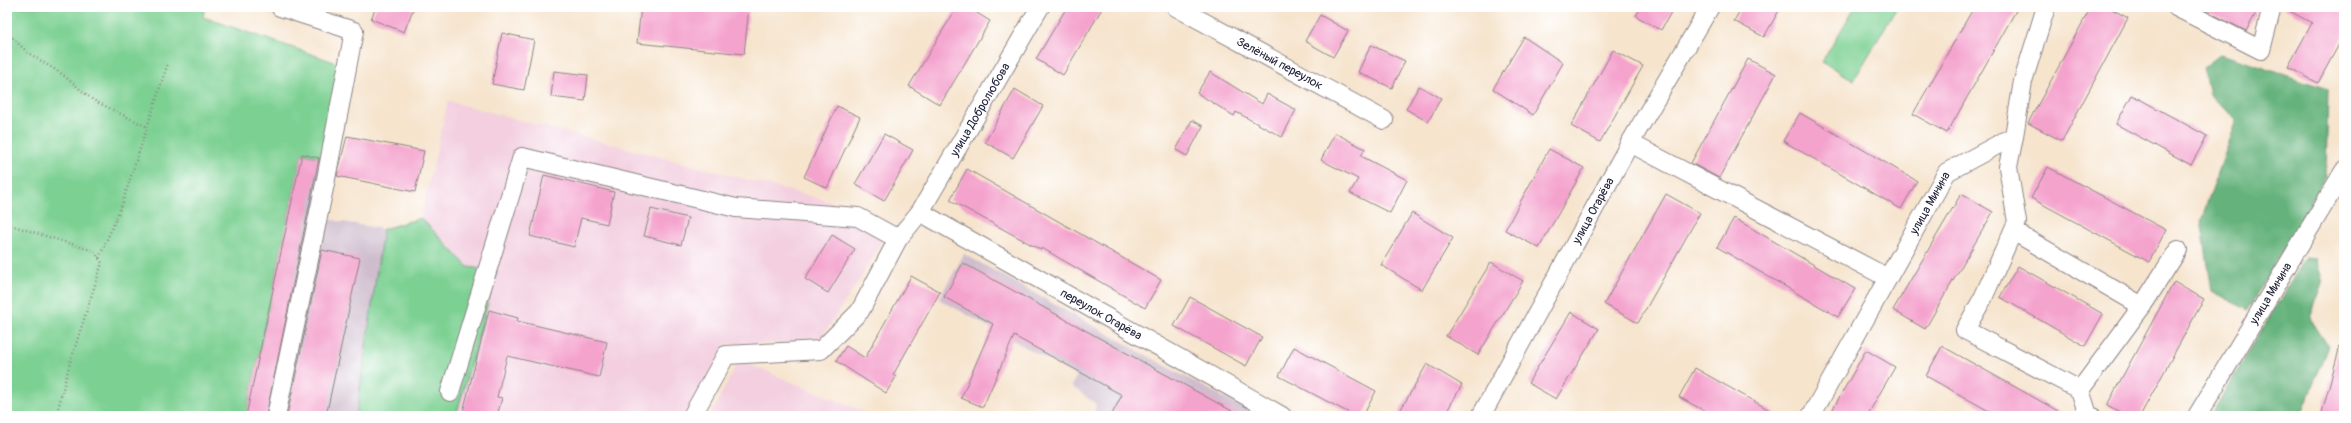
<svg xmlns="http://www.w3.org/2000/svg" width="2351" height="423" font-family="Pangolin,sans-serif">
<rect width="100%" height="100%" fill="#fff"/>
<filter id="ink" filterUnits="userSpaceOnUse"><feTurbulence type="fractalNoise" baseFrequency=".025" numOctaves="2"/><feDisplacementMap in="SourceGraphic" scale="8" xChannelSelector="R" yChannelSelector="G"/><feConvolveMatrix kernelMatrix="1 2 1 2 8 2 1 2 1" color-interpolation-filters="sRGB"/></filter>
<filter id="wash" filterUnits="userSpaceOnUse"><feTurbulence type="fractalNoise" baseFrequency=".012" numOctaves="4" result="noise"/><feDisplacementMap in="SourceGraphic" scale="16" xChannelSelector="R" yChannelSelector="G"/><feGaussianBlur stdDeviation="0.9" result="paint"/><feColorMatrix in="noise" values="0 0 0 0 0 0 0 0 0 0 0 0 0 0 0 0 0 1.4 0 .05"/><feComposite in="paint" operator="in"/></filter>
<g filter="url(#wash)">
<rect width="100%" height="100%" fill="#f6e4cd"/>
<g fill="#f3cfdf">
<polygon points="448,101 836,203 892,223 862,276 818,343 726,344 686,416 456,416 497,271 468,267 421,218"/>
<polygon points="739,360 874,416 710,416"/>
</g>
<g fill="#cfbdce">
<polygon points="302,154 326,158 315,217 383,229 356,416 246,416"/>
<polygon points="964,254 1180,374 1259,416 1094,416 1096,404 1071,386 1077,376 939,299"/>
</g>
<g fill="#7cd092" stroke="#4f7966">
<polygon points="7,7 205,7 203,17 343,65 326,158 302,154 246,416 7,416"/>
<polygon points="1855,7 1897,7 1854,80 1822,62"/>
<polygon points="421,218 468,267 497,271 456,416 356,416 383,229"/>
</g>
<g fill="#65b27c" stroke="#446a5c">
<polygon points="2221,54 2328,89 2326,177 2248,310 2212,291 2201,220 2237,120 2209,94 2203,68"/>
<polygon points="2305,258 2316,259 2323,283 2310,318 2328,346 2301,416 2210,416"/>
</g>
<g id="blocks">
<g fill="#f4a3cd">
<polygon points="376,7 414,7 404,32 371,19"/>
<polygon points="641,7 749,7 744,54 637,43"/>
<polygon points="957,7 967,7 990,21 940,105 909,86"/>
<polygon points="1067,7 1103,7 1063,75 1036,59"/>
<polygon points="1641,7 1674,7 1661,30 1636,16"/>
<polygon points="1742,7 1781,7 1764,37 1734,21"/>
<polygon points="1974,7 2018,7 1947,133 1913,114"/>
<polygon points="2091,7 2108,7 2128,18 2062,141 2028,123"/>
<polygon points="2199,7 2244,7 2256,13 2246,31"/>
<polygon points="2282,7 2344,7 2344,35 2318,83 2288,67 2312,23"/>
<polygon points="1320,15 1348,31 1333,57 1305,41"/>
<polygon points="502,33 534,40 524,90 492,84"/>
<polygon points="1524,37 1563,63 1533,115 1493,89"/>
<polygon points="1371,45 1405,61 1392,88 1358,72"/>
<polygon points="1613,50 1643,66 1600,142 1571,126"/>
<polygon points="1748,59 1776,74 1719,178 1691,163"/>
<polygon points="554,71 588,75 585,101 551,97"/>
<polygon points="1210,72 1262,104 1267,94 1296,110 1282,137 1236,112 1234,116 1197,93"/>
<polygon points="1419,86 1441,98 1428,122 1406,109"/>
<polygon points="1015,89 1043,106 1013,158 985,142"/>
<polygon points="2132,95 2207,136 2191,165 2116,124"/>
<polygon points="837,106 860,117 827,188 804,177"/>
<polygon points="1800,113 1917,181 1901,209 1783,141"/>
<polygon points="1192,120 1203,126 1187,156 1176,150"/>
<polygon points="1335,133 1365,149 1361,156 1407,180 1390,213 1350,193 1358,179 1321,160"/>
<polygon points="884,134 913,150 884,201 855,184"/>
<polygon points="347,136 424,151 415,192 337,176"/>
<polygon points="1549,149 1584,168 1539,248 1505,230"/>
<polygon points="302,154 319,158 266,416 246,416"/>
<polygon points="2048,167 2166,230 2149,262 2031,198"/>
<polygon points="967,169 1161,280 1145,308 1042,248 1041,250 950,200"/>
<polygon points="544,175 614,192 607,224 581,218 574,247 530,236"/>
<polygon points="1666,194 1700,213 1638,323 1604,304"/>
<polygon points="1961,194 1993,212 1925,329 1893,310"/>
<polygon points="651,209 688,218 681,245 644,236"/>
<polygon points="1412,213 1453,238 1422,290 1381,265"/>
<polygon points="1734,218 1855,289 1838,317 1717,247"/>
<polygon points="832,235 855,249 828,293 805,279"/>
<polygon points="322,250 360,258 326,416 287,416"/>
<polygon points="1491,262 1523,281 1478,355 1446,336"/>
<polygon points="963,263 1241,416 1111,416 1122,395 1014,336 983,407 961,398 993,324 944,297"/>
<polygon points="2018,266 2103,314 2085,346 2000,297"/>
<polygon points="911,276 940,292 893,375 896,377 886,393 836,361 846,346 865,358"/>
<polygon points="2174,282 2204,299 2140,416 2127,416 2107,405"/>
<polygon points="1190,297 1262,337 1246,366 1174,326"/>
<polygon points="489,310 518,318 517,321 607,342 599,377 507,356 497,397 502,398 497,416 462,416"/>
<polygon points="1571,312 1599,329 1556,399 1528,383"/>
<polygon points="1942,346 2067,416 1998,416 1926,376"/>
<polygon points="2340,346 2344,347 2344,416 2321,416"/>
<polygon points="1294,347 1376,391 1363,416 1355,416 1279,376"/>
<polygon points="1866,350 1895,367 1867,416 1829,416"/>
<polygon points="1427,364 1462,385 1444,416 1397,416"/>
<polygon points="1695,368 1780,416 1714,416 1679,397"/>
</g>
</g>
</g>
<g filter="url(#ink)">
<use href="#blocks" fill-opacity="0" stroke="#8c8384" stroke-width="1"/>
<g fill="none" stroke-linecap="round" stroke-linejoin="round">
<g stroke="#8c8384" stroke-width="20">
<g id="minor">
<path id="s1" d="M1176,7l208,113"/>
<polyline points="2176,7 2261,50 2272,7"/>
<polyline points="2014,136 2008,167 2017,222 1983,298 1965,330 2080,390 2088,415 2091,416"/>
<polyline points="1630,143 1888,278"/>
<path id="s2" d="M920,212l362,204"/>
<polyline points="2013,231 2142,306"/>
<polyline points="2080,390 2142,306 2178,250"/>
<polyline points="450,392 522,157 736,208 858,217 898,239"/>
<polyline points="276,416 326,179 354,31 280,7"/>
<path id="s3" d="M692,416l34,-61 95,-5 39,-39 38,-72 22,-27 120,-205"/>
<path id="s4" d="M1481,416l149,-273 80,-136"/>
<path id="s5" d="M1811,416l136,-244 67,-36 9,-55 23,-74"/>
<path id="s6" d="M2197,416l147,-245"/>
</g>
</g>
<g stroke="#8c8384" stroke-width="2.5" stroke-dasharray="1 3" stroke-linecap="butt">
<polyline points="7,32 27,52 62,74 93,100 147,127"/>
<polyline points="7,224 94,251 102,263 69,366 56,416"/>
<polyline points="99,258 121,207 168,63"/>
</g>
<use href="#minor" stroke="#fff" stroke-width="18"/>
</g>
</g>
<g text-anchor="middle" stroke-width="3" stroke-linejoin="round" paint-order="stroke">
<g font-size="12" fill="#22223b" stroke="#fff">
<text dy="4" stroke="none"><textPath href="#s1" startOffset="118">Зелёный переулок</textPath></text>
<text dy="4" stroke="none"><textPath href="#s3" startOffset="455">улица Добролюбова</textPath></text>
<text dy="4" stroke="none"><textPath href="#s5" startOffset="244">улица Минина</textPath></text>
<text dy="4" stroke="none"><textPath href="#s4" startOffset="234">улица Огарёва</textPath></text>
<text dy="4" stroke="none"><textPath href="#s6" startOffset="143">улица Минина</textPath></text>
<text dy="4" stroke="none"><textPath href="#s2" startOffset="208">переулок Огарёва</textPath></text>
</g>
</g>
<rect width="2351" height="423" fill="none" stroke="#fff" stroke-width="24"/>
</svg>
